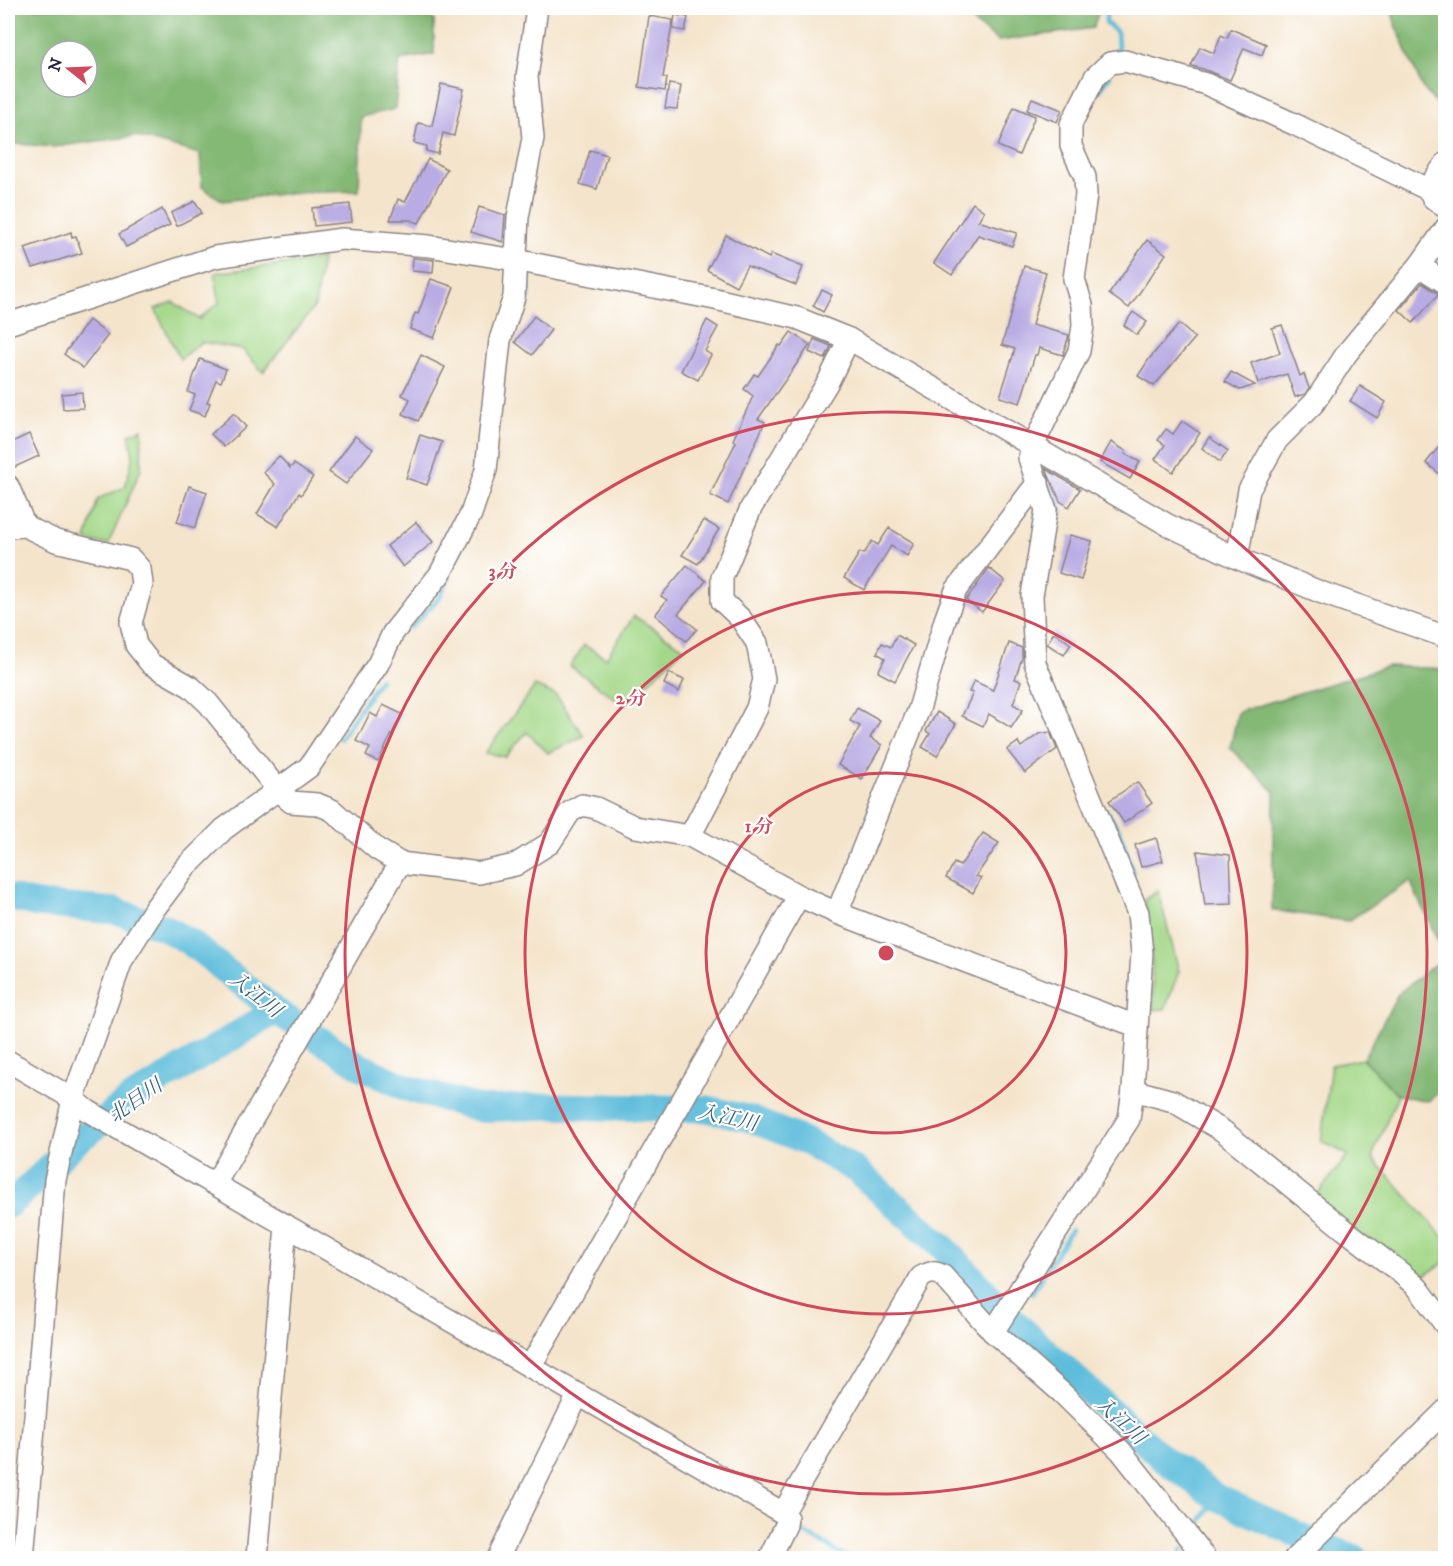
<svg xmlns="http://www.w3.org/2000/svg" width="1453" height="1566" font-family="'IM FELL DW Pica','Noto Serif JP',serif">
<rect width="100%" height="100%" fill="#fff"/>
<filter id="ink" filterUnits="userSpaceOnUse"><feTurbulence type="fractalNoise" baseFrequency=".0167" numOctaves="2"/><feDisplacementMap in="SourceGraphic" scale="12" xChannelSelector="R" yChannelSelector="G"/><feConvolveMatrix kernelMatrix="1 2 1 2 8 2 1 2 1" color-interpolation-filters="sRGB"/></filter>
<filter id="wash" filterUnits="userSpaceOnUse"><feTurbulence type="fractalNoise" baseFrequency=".008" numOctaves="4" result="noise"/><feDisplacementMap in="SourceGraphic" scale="24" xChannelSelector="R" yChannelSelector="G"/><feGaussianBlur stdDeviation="1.35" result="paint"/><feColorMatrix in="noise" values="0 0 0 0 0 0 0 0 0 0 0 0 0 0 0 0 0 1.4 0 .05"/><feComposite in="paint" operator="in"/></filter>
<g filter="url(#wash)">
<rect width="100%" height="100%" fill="#f4e4cb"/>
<g fill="#a4d889" stroke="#637d62" stroke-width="1.5">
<polygon points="322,259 315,306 263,372 242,349 201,342 180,359 155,309 173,302 199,319 219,303 215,273"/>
<polygon points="142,429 141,469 108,545 86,540 98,499 125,487 133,456 129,434"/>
<polygon points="634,616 684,648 624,705 570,666 584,645 606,658"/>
<polygon points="535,686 556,695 584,736 548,753 527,732 505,757 485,753"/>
<polygon points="1158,891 1179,971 1165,1009 1153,1010 1152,963 1145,899"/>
<polygon points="1363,1059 1398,1095 1372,1157 1445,1239 1445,1262 1419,1279 1314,1198 1348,1155 1321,1141 1331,1065"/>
</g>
<g fill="#83b875" stroke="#526d58" stroke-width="1.5" fill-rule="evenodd">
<path d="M8,8h404l22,12v34l-34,6 -5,49 -34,8 -2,74 -70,2 -66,8 -21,-14 -2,-33 -65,-18 -82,11 -45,-4zM51,51h36v36h-36z"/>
<polygon points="955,8 1100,8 1093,28 998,41"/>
<polygon points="1391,8 1445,8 1445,114 1422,87 1395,23"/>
<polygon points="1388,666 1445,669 1445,956 1410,881 1348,921 1272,910 1274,791 1230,748 1238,712"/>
<polygon points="1445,956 1445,1088 1428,1101 1398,1095 1363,1059 1398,994"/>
</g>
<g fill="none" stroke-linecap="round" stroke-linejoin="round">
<g stroke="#5ebddc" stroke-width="4.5">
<polyline points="1106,8 1106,23 1117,32 1118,46 1116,56"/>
<polyline points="1098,93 1110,76"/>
<polyline points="520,314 529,298 527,273"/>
<polyline points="1048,484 1061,511 1053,535 1048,563"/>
<polyline points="410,628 440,597 449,578"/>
<polyline points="340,739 380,679"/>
<polyline points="1106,810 1120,831 1133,873"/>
<polyline points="251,822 274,808"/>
<polyline points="1032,1293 1071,1230"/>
<polyline points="796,1528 849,1558"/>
<polyline points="1195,1530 1216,1497"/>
<polyline points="1177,1558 1183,1549"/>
</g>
<g stroke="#5ebddc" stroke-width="27">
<polyline points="8,897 37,904 116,911 163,927 191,943 276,1011 360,1066 407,1088 481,1109 547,1106 707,1109 750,1119 803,1140 856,1170 944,1248 1014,1322 1162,1458 1216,1497 1318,1544 1355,1558"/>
<polyline points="8,1205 19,1196 75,1143 127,1101 276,1011"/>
</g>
</g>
<g id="blocks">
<g fill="#b9abe3">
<polygon points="675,15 688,17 685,31 673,29"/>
<polygon points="649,16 673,20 663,77 667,78 665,91 639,87"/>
<polygon points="1231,29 1266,44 1262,55 1244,48 1230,80 1203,69 1191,66 1200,47 1214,53 1221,35 1227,38"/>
<polygon points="441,84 464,89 454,136 443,133 438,154 426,151 427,146 414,143 418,123 432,126"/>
<polygon points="669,84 681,86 677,109 665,108"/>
<polygon points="1032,98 1062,110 1057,122 1027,110"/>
<polygon points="1014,107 1035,116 1019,155 998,146"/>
<polygon points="590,150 607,155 597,189 580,184"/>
<polygon points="428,159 447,169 419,223 410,220 390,220 398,199 405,202"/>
<polygon points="195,201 202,213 177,226 171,213"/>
<polygon points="973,203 984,211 978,221 1017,233 1012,246 978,235 952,275 934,263"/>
<polygon points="350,204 352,222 314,226 312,208"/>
<polygon points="479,207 505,215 503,242 471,232"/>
<polygon points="162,209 170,225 126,247 119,234"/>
<polygon points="71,232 72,237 76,236 82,253 33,268 25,248"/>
<polygon points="726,235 769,258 771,254 803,267 796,285 747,266 736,286 707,270"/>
<polygon points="1147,240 1166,254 1129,308 1109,294"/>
<polygon points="413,258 434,260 433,273 412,271"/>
<polygon points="1024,266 1046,272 1032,325 1069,335 1063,355 1039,348 1037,355 1035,355 1020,403 1000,397 1015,349 1002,345"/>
<polygon points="431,279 454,287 434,338 410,329 415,313 418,314"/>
<polygon points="1422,283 1439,294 1413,323 1399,310"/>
<polygon points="822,290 832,295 823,312 813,306"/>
<polygon points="1133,312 1147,322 1137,335 1124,325"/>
<polygon points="534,316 551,330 532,355 515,342"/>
<polygon points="89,320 108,335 83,368 64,354"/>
<polygon points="707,320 718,327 705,351 711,355 698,380 681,371"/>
<polygon points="1179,324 1195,338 1154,386 1138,376 1149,359"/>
<polygon points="1282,325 1300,376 1304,374 1309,388 1305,394 1295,397 1287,374 1258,383 1251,363 1280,353 1272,328"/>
<polygon points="791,332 810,345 758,419 765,422 728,504 710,495 736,442 733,440 753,396 744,389 754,374 758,376 779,345 781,346"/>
<polygon points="814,339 831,346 825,359 809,352"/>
<polygon points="421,355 445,367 418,421 403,414 410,399 402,395"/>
<polygon points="200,359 226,369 221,382 216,380 207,402 210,403 205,416 189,410 195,395 188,392"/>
<polygon points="1231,372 1255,385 1240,390 1225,382"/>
<polygon points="1360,386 1386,402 1377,418 1350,401"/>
<polygon points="82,392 83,408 63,409 62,394"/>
<polygon points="234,413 246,427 224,447 211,434"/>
<polygon points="1182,421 1200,433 1173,472 1155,459 1165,445 1158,440 1166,429 1173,434"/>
<polygon points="29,434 39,456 8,470 8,444"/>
<polygon points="420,435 442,442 427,485 406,478"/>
<polygon points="355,436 373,449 346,484 329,472"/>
<polygon points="1209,437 1228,451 1220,462 1202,448"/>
<polygon points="1446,438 1446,479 1426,463"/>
<polygon points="1111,442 1126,451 1125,454 1140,462 1130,479 1100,462"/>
<polygon points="279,456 290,468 294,464 313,477 301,495 299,493 278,527 257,514 275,484 263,472"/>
<polygon points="1046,469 1080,489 1069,507 1060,501"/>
<polygon points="189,486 207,492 195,528 177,522"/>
<polygon points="704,520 719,529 698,564 682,555"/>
<polygon points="416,522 433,542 403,567 387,546"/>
<polygon points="889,528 914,543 907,556 891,546 864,590 844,578 860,552 864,554 872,541 878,545"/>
<polygon points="1070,535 1092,541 1081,580 1059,573"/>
<polygon points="687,565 706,581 678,614 697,629 686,641 655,615 667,600 661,596"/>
<polygon points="989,568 1005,581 982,612 966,600"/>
<polygon points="1054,632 1071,644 1064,655 1047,644"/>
<polygon points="897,635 914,645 895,681 878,672 885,658 877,653 882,643 891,647"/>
<polygon points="1009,643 1022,648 1022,658 1015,679 1021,681 1013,704 1023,710 1011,728 989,714 983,726 962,716 973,693 969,692 974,681 993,690"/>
<polygon points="669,673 684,680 679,692 664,684"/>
<polygon points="383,705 402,714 378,762 366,756 370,748 356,741 370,713 377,717"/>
<polygon points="857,708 880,721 870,738 882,745 862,779 838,765 860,726 850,721"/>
<polygon points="937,712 956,724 937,756 922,747 930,734 926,731"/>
<polygon points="1050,732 1057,749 1025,773 1007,750 1018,742 1021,747 1039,734"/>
<polygon points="1137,782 1152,803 1124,823 1109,801"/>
<polygon points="983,833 999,843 976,876 981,878 973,893 946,878 954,863 960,866"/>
<polygon points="1156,838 1163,861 1141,867 1135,845"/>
<polygon points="1197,851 1230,855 1232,904 1205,905"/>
</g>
</g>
</g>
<g filter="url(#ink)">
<use href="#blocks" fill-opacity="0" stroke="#8b8383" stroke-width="1.5"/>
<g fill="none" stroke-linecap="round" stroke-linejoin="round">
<g stroke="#8b8383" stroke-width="24">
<g id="minor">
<polyline points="1446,163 1432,182 1429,190 1433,198 1446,208"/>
<polyline points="1419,266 1446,283"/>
<polyline points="8,324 215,257 342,239 429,246 515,260 715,299 797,318 849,339 1168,525 1237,558 1320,592 1446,637"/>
<polyline points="8,486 25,526"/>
<polyline points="8,527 25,526 56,541 131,559 140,569 142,584 131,623 136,645 151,664 191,687 208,703 278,790 291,802 317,804 332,810 377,849 400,863 479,873 515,865 550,843 570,812 582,805 596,808 635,827 690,836 799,896 837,913 1136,1026"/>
<polyline points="1237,558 1249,490 1277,440 1314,403 1347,353 1419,266 1446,228"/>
<polyline points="690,836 757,708 764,679 757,643 741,619 722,601 722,577 751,508 828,382 849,339"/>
<polyline points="837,913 919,709 945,620 956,590 1038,482"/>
<polyline points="8,1061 73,1099 88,1111 783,1513 787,1518 786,1525 770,1558"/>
<polyline points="1133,1090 1173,1101 1223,1131 1345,1230 1401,1273 1418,1288 1446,1326"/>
<polyline points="215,1184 400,863"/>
<polyline points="993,1332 1129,1119 1133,1090 1142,953 1138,913 1035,663 1032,596 1046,510 1029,458 1033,446 1079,351 1083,326 1082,305 1074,279 1086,195 1085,177 1071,146 1071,124 1095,77 1110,63 1125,61 1206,84 1296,125 1429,190"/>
<polyline points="530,1367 799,896"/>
<path d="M783,1513l138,-236c9,-5 14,-6 22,-1l50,56 69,61 59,58 84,107"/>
<polyline points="23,1558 55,1180 73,1099 122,960 155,908 185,868 224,829 309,767 378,664 393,633 440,574 471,514 486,470 500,340 514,297 518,217 533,138 527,77 537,8"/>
<polyline points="257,1558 286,1226"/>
<polyline points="498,1558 578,1395"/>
<polyline points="1295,1558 1446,1410"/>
</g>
</g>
<use href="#minor" stroke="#fff" stroke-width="21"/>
</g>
</g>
<g fill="none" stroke="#d1495b" stroke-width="3">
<circle cx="886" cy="953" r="180"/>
<circle cx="886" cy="953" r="361"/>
<circle cx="886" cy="953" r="541"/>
</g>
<g text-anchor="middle" stroke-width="4.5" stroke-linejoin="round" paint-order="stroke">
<g font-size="20" font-style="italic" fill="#3a607b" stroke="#fff">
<text transform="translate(256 994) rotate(38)" y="7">入江川</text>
<text transform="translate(135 1100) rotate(-35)" y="7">北目川</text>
<text transform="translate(728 1117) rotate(13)" y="7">入江川</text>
<text transform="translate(1121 1420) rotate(43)" y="7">入江川</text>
</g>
</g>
<circle cx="886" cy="953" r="9" fill="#d1495b" stroke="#fff" stroke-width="3"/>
<g font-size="18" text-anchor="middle" font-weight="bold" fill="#d1495b" stroke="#fff" stroke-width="4.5" stroke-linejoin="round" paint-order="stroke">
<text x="503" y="577">3 分</text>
<text x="631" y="704">2 分</text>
<text x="759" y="832">1 分</text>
</g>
<rect width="1453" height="1566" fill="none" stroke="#fff" stroke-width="30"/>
<g transform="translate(69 69) rotate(288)"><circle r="28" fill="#ffffff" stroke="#a7a7b1" stroke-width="1.5"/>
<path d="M0-4.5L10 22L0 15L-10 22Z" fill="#d1495b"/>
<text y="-9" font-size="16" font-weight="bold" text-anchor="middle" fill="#22223b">N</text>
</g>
</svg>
